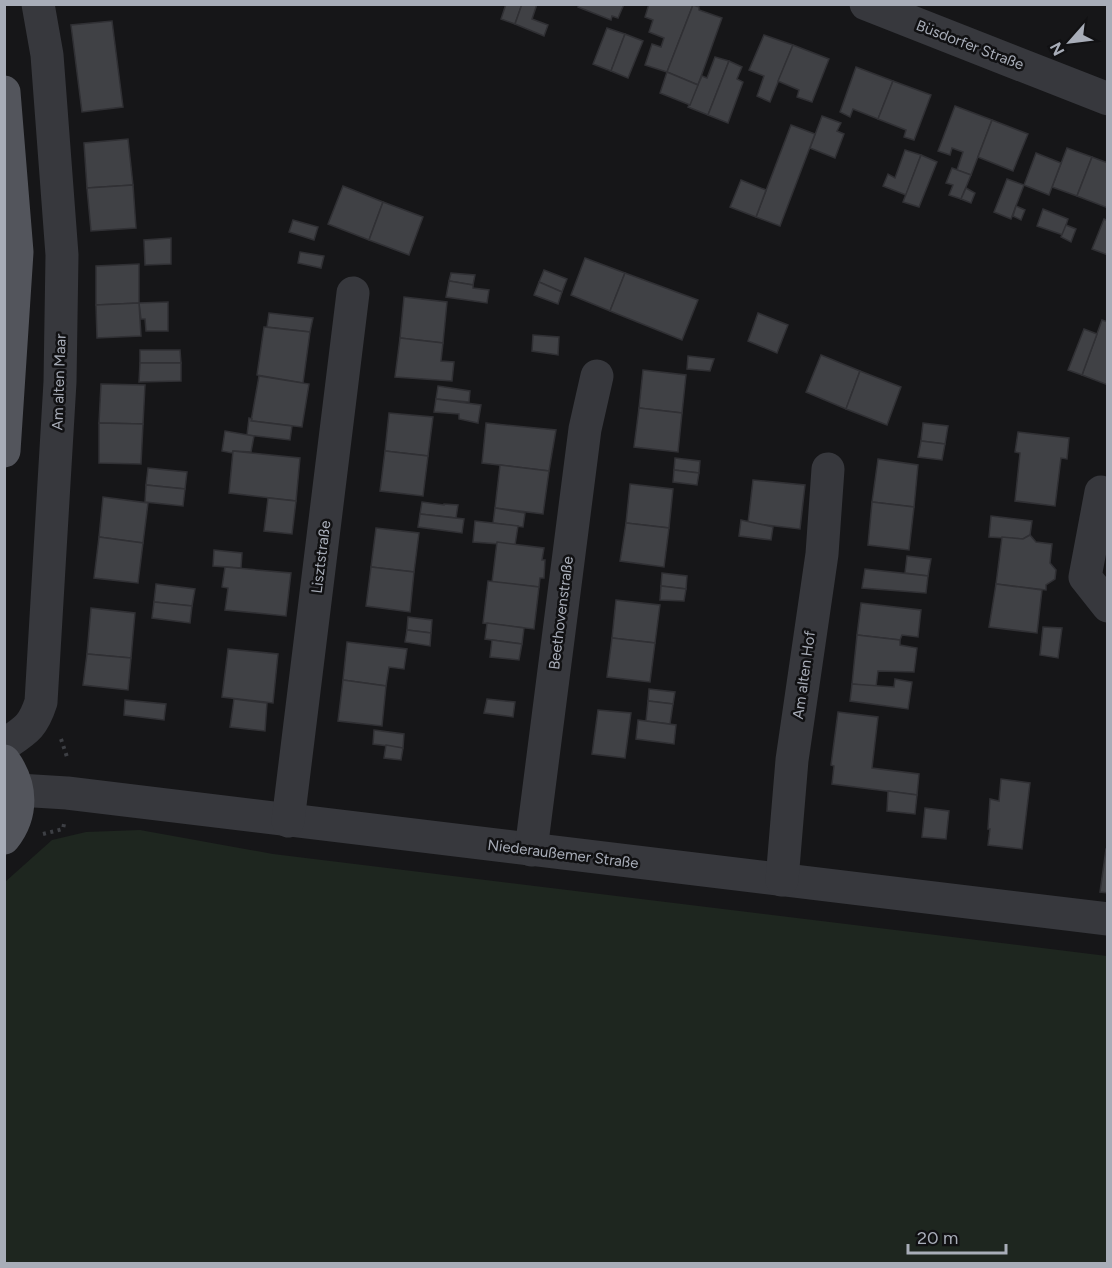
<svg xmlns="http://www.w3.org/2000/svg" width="1112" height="1268" font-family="Figtree,sans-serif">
<rect width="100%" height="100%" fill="#161618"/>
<polygon fill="#1e261f" points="140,830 273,854 1107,956 1107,1263 5,1263 5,882 52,840 86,832"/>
<g fill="#404145" stroke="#303034" stroke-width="1.5">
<polygon points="506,4 522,4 515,24 501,19"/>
<polygon points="522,4 537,4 532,19 548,25 544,36 515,24"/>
<polygon points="579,4 624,4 618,18 612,16 611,20 578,7"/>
<polygon points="649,4 693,5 667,72 645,65 652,44 661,47 664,38 649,32 653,20 645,17"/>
<polygon points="693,5 699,7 699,10 722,18 698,85 667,72"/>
<polygon points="112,21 123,107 82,112 71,25"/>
<polygon points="607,28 625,34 611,71 593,64"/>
<polygon points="625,34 643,41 628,78 611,71"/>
<polygon points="764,35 793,45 770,102 757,96 764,76 749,70"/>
<polygon points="793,45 829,59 812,102 797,97 799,90 778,81"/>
<polygon points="715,57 729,61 708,115 688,107 702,76 707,78"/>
<polygon points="729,61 742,67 737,79 743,82 728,123 708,115"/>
<polygon points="856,67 893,81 878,119 853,109 850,117 840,112"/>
<polygon points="667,72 698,85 690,105 660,93"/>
<polygon points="893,81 931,95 914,140 904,137 906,130 878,119"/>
<polygon points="955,106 992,120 971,175 957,170 963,152 952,148 950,155 938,151"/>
<polygon points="822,116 841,123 837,131 844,134 835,158 810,148"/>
<polygon points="992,120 1028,134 1013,171 978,157"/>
<polygon points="791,125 815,134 780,226 756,217"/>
<polygon points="128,139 133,185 87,188 84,143"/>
<polygon points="1067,148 1092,157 1077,196 1052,187"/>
<polygon points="905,150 921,155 906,195 883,186 888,174 895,178"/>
<polygon points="1036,153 1061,163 1049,195 1024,185"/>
<polygon points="921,155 937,162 919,207 903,202"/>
<polygon points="1092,157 1108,163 1108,208 1077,196"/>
<polygon points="952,168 971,175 961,199 949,195 953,185 946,183"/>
<polygon points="1007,179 1024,185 1011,219 994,212"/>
<polygon points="741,180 766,190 756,217 730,207"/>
<polygon points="133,185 136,228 91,231 87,188"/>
<polygon points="343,186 383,202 369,240 328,224"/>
<polygon points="966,188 975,193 971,203 961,199"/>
<polygon points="383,202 423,217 409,255 369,240"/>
<polygon points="1016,206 1025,210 1021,220 1013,216"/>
<polygon points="1043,209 1068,219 1063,235 1037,226"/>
<polygon points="1104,219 1108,221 1108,255 1092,249"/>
<polygon points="293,220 318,227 314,240 289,232"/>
<polygon points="1066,225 1076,229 1071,242 1061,237"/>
<polygon points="171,238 171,264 145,265 144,240"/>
<polygon points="300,252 324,256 321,268 298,263"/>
<polygon points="585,258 625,273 610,311 571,295"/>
<polygon points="139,264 139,303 96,305 96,266"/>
<polygon points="544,270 567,279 562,292 539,282"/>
<polygon points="451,273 475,275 473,285 449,281"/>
<polygon points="625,273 698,300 682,340 610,311"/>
<polygon points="449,281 473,285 473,288 489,290 487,303 446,297"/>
<polygon points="539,282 562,292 558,304 534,295"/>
<polygon points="404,297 447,302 443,343 400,338"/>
<polygon points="168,302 168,331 146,331 145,319 141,319 139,303"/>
<polygon points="139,303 141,336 97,338 96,305"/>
<polygon points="269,313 313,318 310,332 267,327"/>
<polygon points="758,313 788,325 777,353 748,341"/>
<polygon points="1102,320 1108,322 1108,385 1082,375"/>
<polygon points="264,327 310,332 303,383 257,375"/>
<polygon points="1084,329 1097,334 1082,375 1068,370"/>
<polygon points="533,335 559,337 558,355 532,351"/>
<polygon points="400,338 443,343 441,361 454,362 452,381 395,377"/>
<polygon points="140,350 180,350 181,363 140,363"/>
<polygon points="821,355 860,371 846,409 806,392"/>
<polygon points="688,356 714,359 710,371 687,369"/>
<polygon points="140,363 181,363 181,381 139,382"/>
<polygon points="643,370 686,375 682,413 639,408"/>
<polygon points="860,371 901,387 887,425 846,409"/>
<polygon points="259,376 309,384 302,427 251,421"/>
<polygon points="101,384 145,385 143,424 99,423"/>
<polygon points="438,386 470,391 469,402 436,399"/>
<polygon points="436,399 481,405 478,423 459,419 459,414 434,412"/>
<polygon points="639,408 682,413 678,452 634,447"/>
<polygon points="389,413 433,417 428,456 385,451"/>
<polygon points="249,418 252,419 251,421 292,426 290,440 247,435"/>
<polygon points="99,423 143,424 141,464 99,463"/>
<polygon points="486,423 556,430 549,471 482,463"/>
<polygon points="923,423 948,426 945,444 921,441"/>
<polygon points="225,431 254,436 251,452 233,451 232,453 222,451"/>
<polygon points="1018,432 1069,438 1067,459 1061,458 1055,506 1015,501 1020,453 1015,452"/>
<polygon points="921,441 945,444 942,460 918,457"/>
<polygon points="233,451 300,458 296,501 229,493"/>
<polygon points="385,451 428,456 423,496 380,491"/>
<polygon points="675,458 700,461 699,473 674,470"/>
<polygon points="878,459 918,465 914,507 872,502"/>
<polygon points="500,465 549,471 543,514 495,508"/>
<polygon points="148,468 187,472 185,489 146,485"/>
<polygon points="674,470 699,473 697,485 673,482"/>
<polygon points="753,480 805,485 800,529 748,523"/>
<polygon points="630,484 673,489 669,528 626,523"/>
<polygon points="146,485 185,489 183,506 145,502"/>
<polygon points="103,497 148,503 143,543 99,537"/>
<polygon points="268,498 296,501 292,534 264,531"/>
<polygon points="422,502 444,505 444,504 458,505 456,518 420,514"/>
<polygon points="872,502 914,507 909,550 868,545"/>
<polygon points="495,508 525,513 523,527 493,523"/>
<polygon points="420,514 464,519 462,533 418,527"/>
<polygon points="991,516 1032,521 1030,535 1023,539 989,537"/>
<polygon points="741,520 773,527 771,540 739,536"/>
<polygon points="475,521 518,526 515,545 473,542"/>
<polygon points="626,523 669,528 664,567 620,561"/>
<polygon points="376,528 419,533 414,572 371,567"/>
<polygon points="1030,535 1036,542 1052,544 1050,563 1056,570 1055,579 1046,585 1046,590 996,584 1002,537 1023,539"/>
<polygon points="99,537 143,543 138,583 94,578"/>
<polygon points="497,542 544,548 542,560 545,560 544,578 540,578 539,587 492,582"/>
<polygon points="214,550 242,553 241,568 213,566"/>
<polygon points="907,556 931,559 928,576 905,573"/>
<polygon points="225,567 291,573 286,616 225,610 228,588 222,587"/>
<polygon points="371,567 414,572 410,612 366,606"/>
<polygon points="865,569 928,576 926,593 862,588"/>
<polygon points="662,573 687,576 686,589 661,586"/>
<polygon points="488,581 539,587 534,629 483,623"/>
<polygon points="156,584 195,589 192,606 154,602"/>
<polygon points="996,584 1042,590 1037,633 989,627"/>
<polygon points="661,586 686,589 684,601 660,600"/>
<polygon points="616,600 660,605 655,643 612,638"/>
<polygon points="154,602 192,606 190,623 152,618"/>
<polygon points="861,603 921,610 918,637 902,635 900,640 857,635"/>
<polygon points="91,608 135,613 131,658 87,654"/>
<polygon points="408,617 432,620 431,633 407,630"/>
<polygon points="487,623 524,628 522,644 485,639"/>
<polygon points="1043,627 1062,628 1058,658 1040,655"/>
<polygon points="407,630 431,633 430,646 405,642"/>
<polygon points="857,635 900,640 900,645 917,648 914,672 878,671 876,687 852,684"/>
<polygon points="612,638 655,643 650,682 607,677"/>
<polygon points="492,640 522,644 519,660 490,657"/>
<polygon points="347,642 407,649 404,669 389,667 386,686 343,680"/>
<polygon points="228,649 278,654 273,703 222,697"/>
<polygon points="87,654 131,658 128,690 83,685"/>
<polygon points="895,679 912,682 908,709 850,701 852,684 894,687"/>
<polygon points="343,680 386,686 382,726 338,721"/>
<polygon points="649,689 675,692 673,704 648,701"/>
<polygon points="234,699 267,703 265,731 230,727"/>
<polygon points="487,699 515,702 513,717 484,713"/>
<polygon points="125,700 166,704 164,720 124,715"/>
<polygon points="648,701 673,704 670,724 646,721"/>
<polygon points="598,710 631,713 625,758 592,754"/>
<polygon points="838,712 878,717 872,768 919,774 917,795 832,784 834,766 831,765"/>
<polygon points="638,720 676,725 674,744 636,739"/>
<polygon points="374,730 404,734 403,748 373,744"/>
<polygon points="386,745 403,748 401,760 384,758"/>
<polygon points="1001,779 1030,783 1022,849 988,845 990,829 988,829 990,799 999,801"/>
<polygon points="888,791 917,795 915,814 887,811"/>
<polygon points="925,808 949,811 946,839 922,837"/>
<polygon points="1106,849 1108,849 1108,893 1100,892"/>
</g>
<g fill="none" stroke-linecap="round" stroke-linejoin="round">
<g stroke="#3d3f44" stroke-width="4" stroke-dasharray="3 4.5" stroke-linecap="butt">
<polyline points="61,739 68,760"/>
<polyline points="43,834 63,829 64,824"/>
</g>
<g stroke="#37383d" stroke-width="33">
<polyline points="866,4 1108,99"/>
<polyline points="1101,492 1085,577 1108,606"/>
<path d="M4,745c22,-15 29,-18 37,-43l19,-320 2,-127 -15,-200 -9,-51"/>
<polyline points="18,790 67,793 1108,919"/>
<polyline points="288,821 353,293"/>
<polyline points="531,850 585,429 597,376"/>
<polyline points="782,880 792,760 822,554 828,469"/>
</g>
<g stroke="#53555c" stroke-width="33">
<polyline points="4,92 17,252 4,451"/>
<path d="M4,761c18,25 19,53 0,77"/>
</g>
</g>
<g text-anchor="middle" stroke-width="5" stroke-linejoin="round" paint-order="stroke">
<g font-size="15" fill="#a8adb8" stroke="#111113">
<text transform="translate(970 45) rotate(21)" y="5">Büsdorfer Straße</text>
<text transform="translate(59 382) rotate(-88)" y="5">Am alten Maar</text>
<text transform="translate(321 557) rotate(-83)" y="5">Lisztstraße</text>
<text transform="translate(561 613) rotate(-83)" y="5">Beethovenstraße</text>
<text transform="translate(804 675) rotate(-82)" y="5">Am alten Hof</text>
<text transform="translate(563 854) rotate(7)" y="5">Niederaußemer Straße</text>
</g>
</g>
<rect width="1112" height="1268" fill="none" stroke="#a8adb8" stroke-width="12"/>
<g transform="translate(1070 42) rotate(242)" stroke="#111113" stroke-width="4.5" paint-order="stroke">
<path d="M0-4.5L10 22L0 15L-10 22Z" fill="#a8adb8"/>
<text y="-9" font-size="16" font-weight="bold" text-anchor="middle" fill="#a8adb8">N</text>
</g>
<path d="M908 1244v9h98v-9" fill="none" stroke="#a8adb8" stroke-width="3"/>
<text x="917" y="1244" font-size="18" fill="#a8adb8" stroke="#111113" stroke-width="4.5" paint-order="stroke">20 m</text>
</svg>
